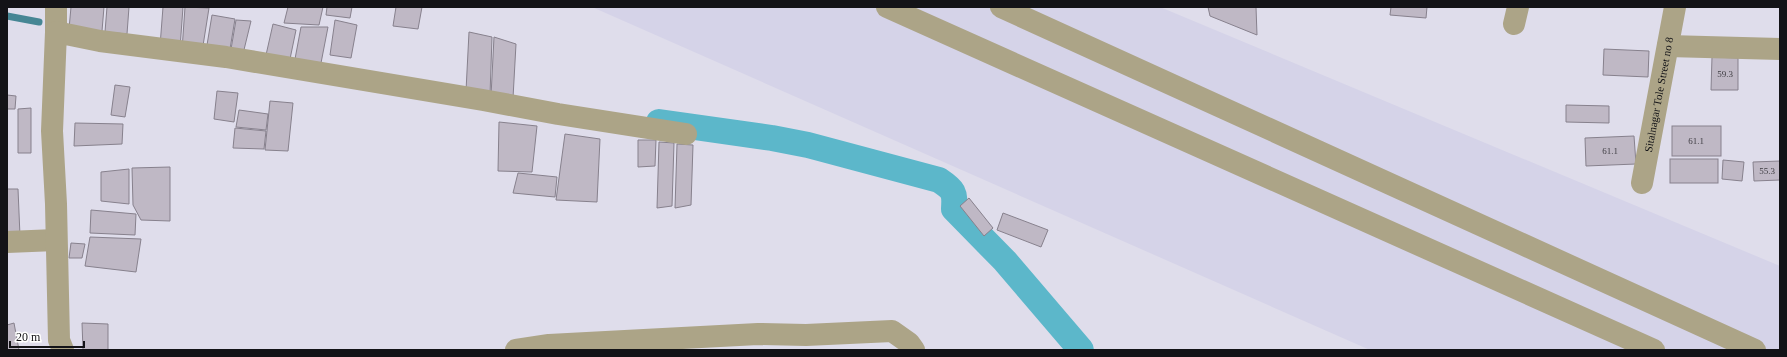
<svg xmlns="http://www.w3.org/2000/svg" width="1787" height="357" font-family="'Times New Roman',serif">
<rect width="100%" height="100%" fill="#dfddeb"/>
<polygon fill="#d5d3e8" points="592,7 1160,7 1780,266 1780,350 1370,350"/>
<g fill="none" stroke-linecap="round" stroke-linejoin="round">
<polyline stroke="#468694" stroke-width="7" points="7,16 39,22"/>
<path stroke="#5cb7ca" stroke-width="26" d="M659,122l113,16 36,7 131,35c15,10 16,12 15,29l51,52 76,89"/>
</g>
<g fill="#bfb8c5" stroke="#87818d">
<polygon points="71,7 104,7 102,31 69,29"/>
<polygon points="107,7 129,7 127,34 105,32"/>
<polygon points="163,7 183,7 180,48 160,46"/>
<polygon points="185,7 209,8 202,52 182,50"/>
<polygon points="288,7 323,7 319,25 284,23"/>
<polygon points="327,7 352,7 350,18 326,15"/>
<polygon points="396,7 422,7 418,29 393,26"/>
<polygon points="1208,7 1256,7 1257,35 1210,16"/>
<polygon points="1391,7 1427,7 1426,18 1390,15"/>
<polygon points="212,15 235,19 229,55 206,51"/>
<polygon points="236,20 251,21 242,58 230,55"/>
<polygon points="335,20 357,25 351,58 330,55"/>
<polygon points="273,24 296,30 290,59 266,55"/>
<polygon points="301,27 328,27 321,63 295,59"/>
<polygon points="469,32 492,37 490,95 466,91"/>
<polygon points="494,37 516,44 513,98 491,96"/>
<polygon points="1604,49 1649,51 1648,77 1603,75"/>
<polygon points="1712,57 1738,58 1738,90 1711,90"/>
<polygon points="115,85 130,87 125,117 111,115"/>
<polygon points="217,91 238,93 234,122 214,119"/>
<polygon points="7,95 16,96 15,109 7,109"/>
<polygon points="270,101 293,103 288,151 265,150"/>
<polygon points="1566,105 1609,106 1609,123 1566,122"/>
<polygon points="31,108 31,153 18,153 18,109"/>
<polygon points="239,110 268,114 266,130 236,127"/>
<polygon points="499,122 537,126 532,172 498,171"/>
<polygon points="75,123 123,124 122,144 74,146"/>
<rect x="1672" y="126" width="49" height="30"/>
<polygon points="235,128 266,131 264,149 233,148"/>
<polygon points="565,134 600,139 597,202 556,200"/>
<polygon points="1634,136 1636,164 1586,166 1585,138"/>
<polygon points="638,140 656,140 655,166 638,167"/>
<polygon points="659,142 674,143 672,206 657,208"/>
<polygon points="677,144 693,145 691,205 675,208"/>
<rect x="1670" y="159" width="48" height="24"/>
<polygon points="1723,160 1744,162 1742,181 1722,179"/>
<polygon points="1780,161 1780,180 1754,181 1753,162"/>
<polygon points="170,167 170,221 141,220 133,205 132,168"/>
<polygon points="129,169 129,204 101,201 101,172"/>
<polygon points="518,173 557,177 555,197 513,193"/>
<polygon points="7,189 18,189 20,236 7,236"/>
<polygon points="969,198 993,228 984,236 960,206"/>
<polygon points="91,210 136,214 135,235 90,233"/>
<polygon points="1003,213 1048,230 1041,247 997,230"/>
<polygon points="90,237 141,239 136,272 85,266"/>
<polygon points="71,243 85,244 82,258 69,258"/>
<polygon points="14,323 19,350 7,350 7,325"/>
<polygon points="82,323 108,324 108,350 83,350"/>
</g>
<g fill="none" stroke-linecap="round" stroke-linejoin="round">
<g stroke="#aca487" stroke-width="22">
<polyline points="56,7 56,32"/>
<polyline points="887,7 1654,350"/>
<polyline points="1001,7 1755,350"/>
<polyline points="1514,24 1518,7"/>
<polyline points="1668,46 1780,49"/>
<path id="s1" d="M1642,183l33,-176"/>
<polyline points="7,242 56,240"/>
<polyline points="63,350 59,340 56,204 52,131 56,32 100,41 226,57 483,100 558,114 686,134"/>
<polyline points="516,350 549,345 758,334 806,335 892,331 909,343 914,350"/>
</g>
</g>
<g text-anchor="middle" stroke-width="4" stroke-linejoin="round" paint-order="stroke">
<g font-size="9" fill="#3e3c42">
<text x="1725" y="77">59.3</text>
<text x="1696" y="144">61.1</text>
<text x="1610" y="154">61.1</text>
<text x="1767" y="174">55.3</text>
</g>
<g font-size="11" fill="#131317" stroke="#fff">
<text dy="4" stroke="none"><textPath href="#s1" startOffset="90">Sitalnagar Tole Street no 8</textPath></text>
</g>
</g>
<rect width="1787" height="357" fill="none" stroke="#131317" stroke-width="16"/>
<path d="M10 341v6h74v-6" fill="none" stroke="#131317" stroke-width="2"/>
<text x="16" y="341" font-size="12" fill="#131317" stroke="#ffffff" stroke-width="3" paint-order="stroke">20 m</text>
</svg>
